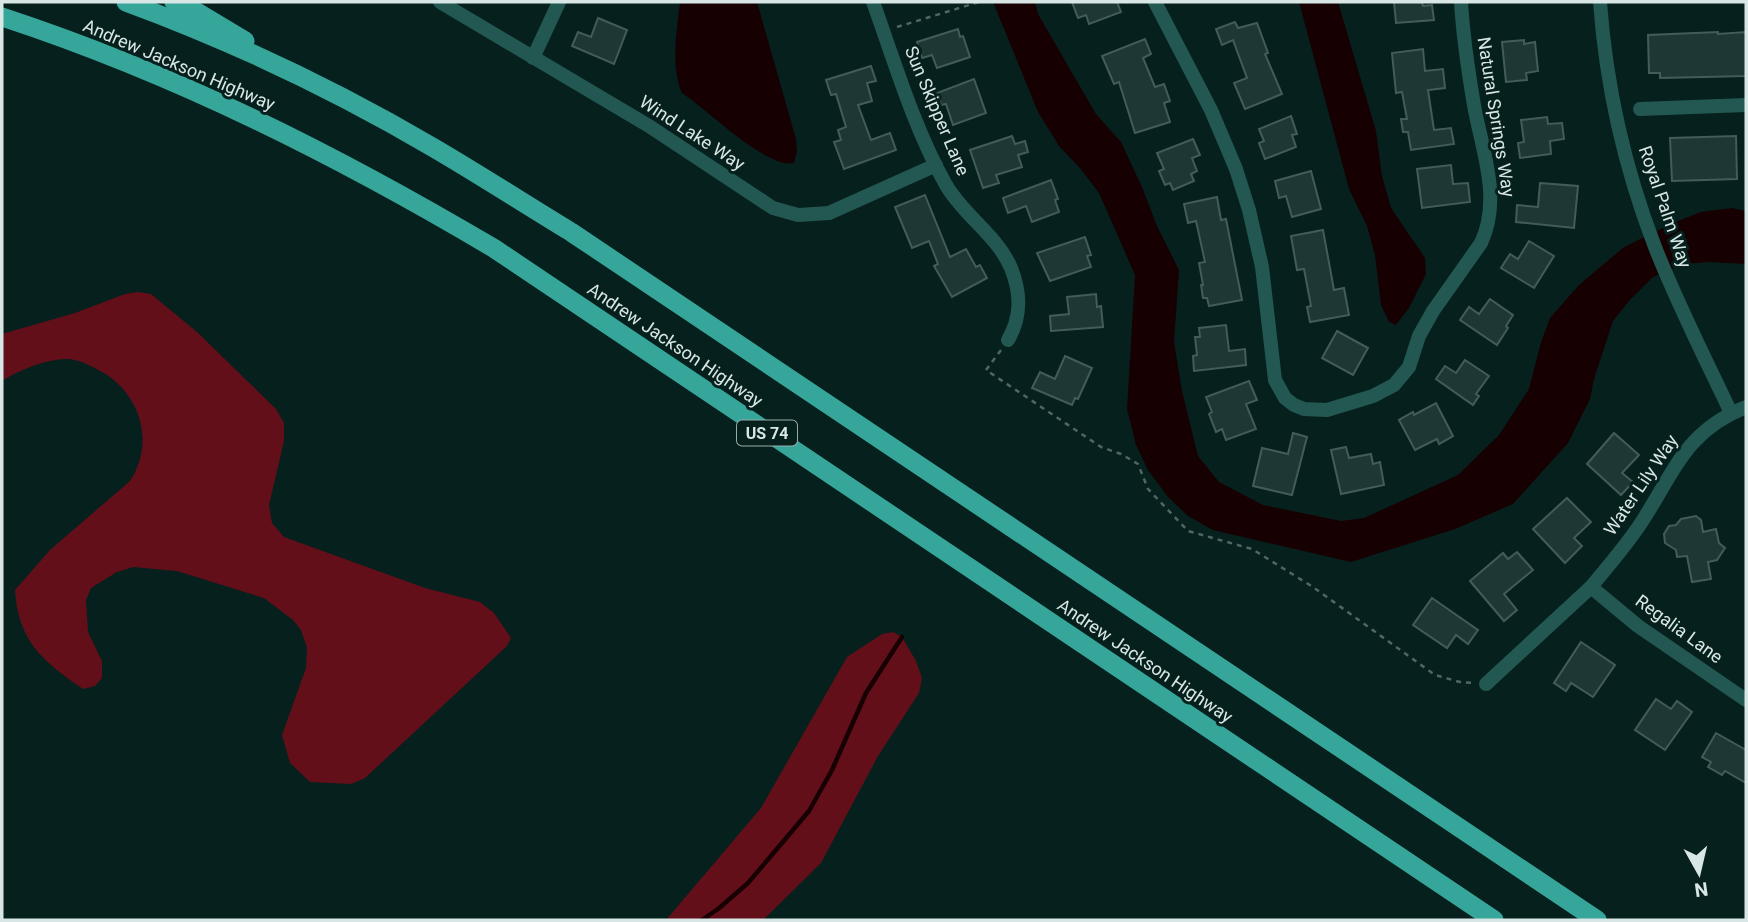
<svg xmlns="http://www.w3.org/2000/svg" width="1748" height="922" font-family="Roboto,sans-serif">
<rect width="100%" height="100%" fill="#06201d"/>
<g fill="#630f1a">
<path d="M138,292l13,2 46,38 79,77 8,14v18l-15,64 3,18 12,14 141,51 55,14 14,11 17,25 -4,8 -142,132 -14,6 -41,-2 -20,-19 -8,-28 24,-67 1,-20 -6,-18 -8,-10 -29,-22 -87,-27 -44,-4 -16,5 -26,16 -5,12 2,32 14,29v17l-7,8 -12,3c-39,-27 -65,-47 -68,-99l35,-40 80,-69c25,-38 11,-85 -26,-108 -11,-6 -23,-13 -35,-14 -21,-1 -50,11 -67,22v-47l73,-21 50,-19z"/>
<polygon points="893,632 902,637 916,661 922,678 919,693 878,756 821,863 763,920 666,920 761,808 847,657 882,634"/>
</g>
<g fill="#170002">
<path d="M680,2h77l39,137 1,12 -3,12c-28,6 -87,-54 -112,-70 -12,-27 -5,-63 -2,-91z"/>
<polygon points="993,2 1035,2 1038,14 1096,114 1121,142 1142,187 1157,226 1179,270 1174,342 1182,391 1198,456 1219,482 1263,505 1341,521 1364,518 1458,475 1499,435 1529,389 1541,342 1550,318 1579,285 1624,247 1673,223 1701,212 1732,208 1746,211 1746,264 1709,262 1684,264 1653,277 1629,301 1613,321 1594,379 1590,399 1568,443 1513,504 1455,529 1351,562 1213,530 1188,516 1168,497 1148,470 1136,445 1127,409 1135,275 1099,193 1080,168 1059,146 1038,112"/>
<polygon points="1299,2 1338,2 1376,131 1382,176 1391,208 1425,258 1426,274 1409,308 1396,325 1389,322 1381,305 1375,255 1367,226 1349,189"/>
</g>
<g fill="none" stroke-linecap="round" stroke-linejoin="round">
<polyline stroke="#170002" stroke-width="4.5" points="702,920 718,909 748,883 809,811 832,770 866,693 902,637"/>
</g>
<g fill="#1e3734" stroke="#425c59" stroke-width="2">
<polygon points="1072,2 1117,2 1121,12 1089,24 1086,15 1078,18"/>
<polygon points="1394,2 1422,2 1423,6 1432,5 1434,20 1396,23"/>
<polygon points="598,18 627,30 614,64 572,46 578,32 591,37"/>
<polygon points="1235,22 1238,28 1257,23 1268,53 1265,54 1282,94 1245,109 1234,83 1247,78 1233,40 1222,45 1216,29"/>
<polygon points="958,29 960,37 963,36 970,57 937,68 932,55 922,58 917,42"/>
<polygon points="1718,32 1718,34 1746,32 1746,76 1660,78 1660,73 1649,73 1648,35"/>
<polygon points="1145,39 1151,54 1143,58 1155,87 1164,84 1170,101 1164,103 1170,122 1135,133 1119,82 1114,84 1102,56"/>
<polygon points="1524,40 1524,44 1535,42 1538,71 1526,73 1527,80 1506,82 1502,42"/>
<polygon points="1423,49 1425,71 1443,69 1445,88 1428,90 1434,130 1451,128 1454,144 1411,150 1408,132 1403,132 1401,119 1407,119 1402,92 1396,93 1392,53"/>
<polygon points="871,66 876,81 867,83 872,101 858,105 871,140 890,133 896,150 844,169 834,142 841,140 838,130 846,127 836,94 831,95 826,80"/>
<polygon points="974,79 986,113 953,125 946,104 941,105 937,93"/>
<polygon points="1291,116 1297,134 1292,135 1296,147 1265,159 1259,143 1264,141 1259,129"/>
<polygon points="1547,117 1548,124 1562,123 1564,139 1550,141 1551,154 1520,158 1518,143 1524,142 1521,120"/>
<polygon points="1012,136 1015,144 1025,141 1028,152 1018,155 1022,167 996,175 999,183 983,188 970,150"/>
<polygon points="1736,136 1737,179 1672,181 1670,138"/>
<polygon points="1193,139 1200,155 1192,158 1197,171 1191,174 1194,181 1173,190 1170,183 1165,185 1159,171 1164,169 1157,153"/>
<polygon points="1451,165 1453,184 1468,183 1470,202 1422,208 1417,169"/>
<polygon points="1311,171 1321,209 1292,217 1286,196 1279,198 1275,181"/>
<polygon points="1051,180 1058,199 1055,200 1059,212 1032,222 1026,206 1008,213 1003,198"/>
<polygon points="1540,183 1578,186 1574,228 1516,222 1517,205 1538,207"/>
<polygon points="925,195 950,257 966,249 976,267 980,265 987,278 952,297 934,266 938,264 929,241 912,248 895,207"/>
<polygon points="1217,197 1221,220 1226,219 1242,300 1209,306 1207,298 1203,298 1201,285 1203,285 1199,263 1205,262 1196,221 1188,223 1184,204"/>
<polygon points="1323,230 1334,290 1344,288 1349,315 1310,322 1307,307 1311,306 1304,269 1297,270 1291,236"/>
<polygon points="1085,237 1091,255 1087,256 1091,267 1050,281 1037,253"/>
<polygon points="1529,241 1554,256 1534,288 1501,268 1510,254 1518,259"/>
<polygon points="1096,294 1097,307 1101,306 1103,327 1051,331 1050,316 1069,314 1067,297"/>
<polygon points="1490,299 1513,315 1506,326 1508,328 1497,345 1460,320 1469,307 1479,314"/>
<polygon points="1226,325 1229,351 1245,349 1246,365 1194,371 1193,356 1197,355 1195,337 1200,337 1199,328"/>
<polygon points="1337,331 1368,348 1353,375 1322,358"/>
<polygon points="1065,356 1092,368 1078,399 1075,398 1072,405 1032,388 1040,372 1055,379"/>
<polygon points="1465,360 1489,376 1476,394 1479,396 1473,405 1436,379 1445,366 1456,373"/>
<polygon points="1249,381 1257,400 1246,404 1256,429 1226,440 1222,429 1216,432 1209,414 1212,412 1206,397"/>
<polygon points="1436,403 1453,436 1439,444 1437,439 1415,450 1399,420 1413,412 1414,415"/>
<polygon points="1293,433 1307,437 1292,495 1253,486 1262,448 1288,454"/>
<polygon points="1614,433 1639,455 1622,473 1633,482 1621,495 1587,464"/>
<polygon points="1346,447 1349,458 1371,454 1373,464 1380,462 1384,485 1341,494 1331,450"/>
<polygon points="1567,498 1591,522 1574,538 1582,546 1565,563 1533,529"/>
<polygon points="1696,516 1701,520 1703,532 1716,529 1719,543 1725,548 1717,560 1708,562 1711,579 1692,582 1687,556 1677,557 1676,550 1665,543 1664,534 1669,526 1676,525 1681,519"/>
<polygon points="1517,552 1533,570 1504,594 1517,610 1504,621 1470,581 1503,553 1508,559"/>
<polygon points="1432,598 1478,630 1468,644 1456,635 1447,648 1413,625"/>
<polygon points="1581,642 1615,665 1593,697 1571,683 1566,691 1554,683"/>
<polygon points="1656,699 1671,709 1677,701 1692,712 1665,750 1635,730"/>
<polygon points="1716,733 1746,750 1746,783 1725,771 1722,775 1708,767 1711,762 1702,757"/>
</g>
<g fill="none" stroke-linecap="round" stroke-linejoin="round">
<g stroke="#506664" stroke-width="2.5" stroke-dasharray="5 5" stroke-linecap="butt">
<polyline points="897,27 979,2"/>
<polyline points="1001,350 986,370 1101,447 1121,454 1138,464 1148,489 1188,531 1252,549 1313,587 1435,675 1460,682 1473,683"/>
</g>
<g stroke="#235751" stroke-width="14">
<polyline points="440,2 649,126 773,208 798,215 829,213 936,165"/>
<path d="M873,2c22,61 41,126 73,183 18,31 51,50 65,83 10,25 11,48 -3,72"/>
<path d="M1155,2l56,108 25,59 13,41 13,57 13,113 10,18 9,7 10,4 23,1 46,-14 21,-11 15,-18 10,-31 14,-25 48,-68c21,-45 1,-92 -7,-138 -6,-35 -11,-69 -13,-103"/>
<path d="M1600,2c6,83 25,167 55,245 22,56 50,111 76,166"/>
<polyline points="533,58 559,2"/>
<polyline points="1640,109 1746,105"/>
<polyline points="1591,587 1638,626 1746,700"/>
<path d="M1486,684l105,-97c17,-21 35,-41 50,-64 33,-50 44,-92 105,-116"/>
</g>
<g stroke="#36a59a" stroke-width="19">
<path d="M126,2c106,39 211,89 308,146 46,27 91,56 137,84l1026,688"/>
<polyline points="174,2 195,11 245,41"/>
<path d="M2,17c174,57 336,139 493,232l999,671"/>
</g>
</g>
<g text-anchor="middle" stroke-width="6" stroke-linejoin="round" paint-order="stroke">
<rect fill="#06201d" stroke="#99aba9" stroke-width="2" x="737" y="420.5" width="60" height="25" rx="5"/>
<g font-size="16" font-weight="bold" fill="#d8e7e5">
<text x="767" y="439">US 74</text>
</g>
<g font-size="18" fill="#d8e7e5" stroke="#06201d">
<text transform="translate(179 65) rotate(23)" y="6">Andrew Jackson Highway</text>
<text transform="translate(937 111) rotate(67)" y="6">Sun Skipper Lane</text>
<text transform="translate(1496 117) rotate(81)" y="6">Natural Springs Way</text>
<text transform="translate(692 133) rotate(33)" y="6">Wind Lake Way</text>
<text transform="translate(1665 207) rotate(71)" y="6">Royal Palm Way</text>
<text transform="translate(675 345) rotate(34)" y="6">Andrew Jackson Highway</text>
<text transform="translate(1641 485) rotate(-56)" y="6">Water Lily Way</text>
<text transform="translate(1679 629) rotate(36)" y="6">Regalia Lane</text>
<text transform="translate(1145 661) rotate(34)" y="6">Andrew Jackson Highway</text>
</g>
</g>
<rect width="1748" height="922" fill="none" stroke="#d8e7e5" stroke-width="7"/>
<g transform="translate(1699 873) rotate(172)" stroke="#06201d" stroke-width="5" paint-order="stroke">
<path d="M0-5L12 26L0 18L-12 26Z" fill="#d8e7e5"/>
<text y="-10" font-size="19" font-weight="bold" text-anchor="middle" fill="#d8e7e5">N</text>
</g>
</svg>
